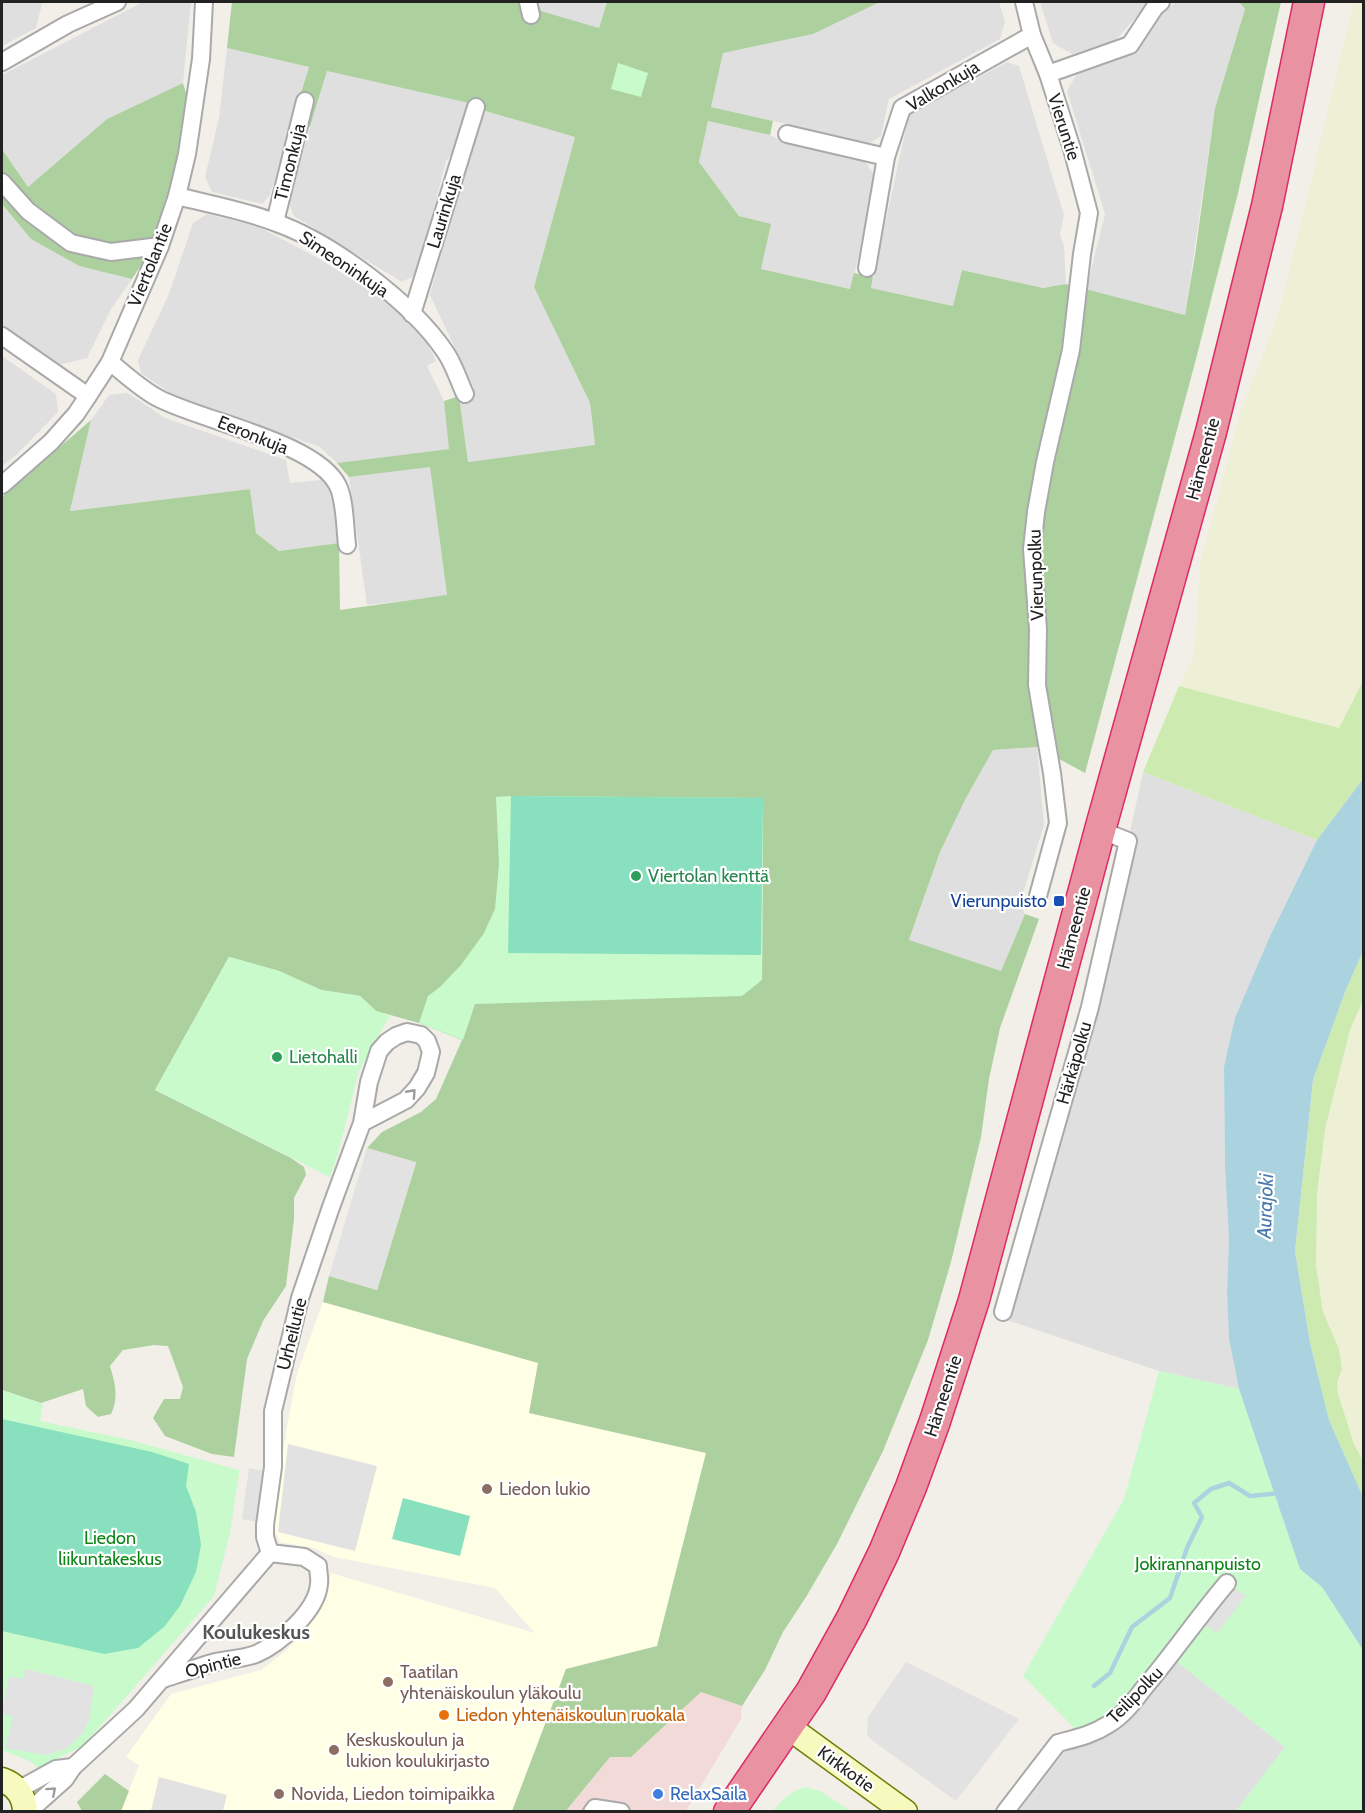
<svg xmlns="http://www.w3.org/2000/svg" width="1365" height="1813" font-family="Cabin,sans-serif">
<rect width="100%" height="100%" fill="#f2efe9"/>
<g fill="#e0dfdf">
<polygon points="2,2 40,2 42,4 36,28 2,46"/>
<polygon points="143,2 191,2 183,83 107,119 28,187 2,149 2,75"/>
<polygon points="314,2 523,2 320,3"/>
<polygon points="538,2 607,2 599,28 540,11"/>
<polygon points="880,2 999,2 1005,21 1000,39 889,99 881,136 870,143 711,107 723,52 813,34"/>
<polygon points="1040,2 1149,2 1115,41 1072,54 1053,43"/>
<polygon points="1176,2 1239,2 1245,9 1215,108 1185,315 1086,290 1105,214 1067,91 1078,72 1123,57 1167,9"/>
<polygon points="227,48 309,67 270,195 262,204 212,192 205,177 219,118"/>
<polygon points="1007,62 1019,66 1064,215 1060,235 1064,246 1066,284 1043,288 962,270 954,306 871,288 909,115"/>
<polygon points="327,71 470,103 455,149 446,161 417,274 402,282 294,216 288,201"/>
<polygon points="482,110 575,137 534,287 590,403 595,446 468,462 459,396 474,388 430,295 464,166"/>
<polygon points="708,121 770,135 789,144 865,161 876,178 851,289 761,269 739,216 699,162"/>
<polygon points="2,204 31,239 79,266 132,279 111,309 87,358 59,365 2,325"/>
<polygon points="207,214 259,227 316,257 415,318 436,361 427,366 444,401 450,449 337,463 320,447 176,397 141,373 138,360 169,294 193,223"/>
<polygon points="2,356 56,394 58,412 15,456 2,466"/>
<polygon points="128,393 165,418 286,460 290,483 331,479 339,543 279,551 256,533 250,489 70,511 91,420 109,395"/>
<polygon points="430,466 447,596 367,605 349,477"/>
<polygon points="1037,747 1044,825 1020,903 1025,914 1001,971 909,941 940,852 966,798 993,750"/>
<polygon points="1143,772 1317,840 1271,934 1224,1067 1225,1167 1229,1239 1227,1293 1229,1339 1239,1389 1159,1371 1001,1318 1128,841"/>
<polygon points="1176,1661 1285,1747 1236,1811 1018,1812 1066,1750 1116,1729"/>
</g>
<polygon fill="#f2dad9" points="701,1692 742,1706 741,1719 686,1811 566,1812 610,1757 631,1757"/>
<polygon fill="#ffffe5" points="323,1302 539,1363 529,1413 706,1453 657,1646 566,1669 512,1811 121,1812 139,1765 126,1757 171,1694 261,1670 288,1649 312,1619 329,1586 331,1573 535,1633 495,1588 334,1557 314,1548 280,1542 273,1526 286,1432 297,1374"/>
<g fill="#eef0d5">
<polygon points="1354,2 1363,2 1363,681 1339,728 1179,686 1193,658 1197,620 1200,563 1242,408 1274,326 1282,301"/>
<polygon points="1363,999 1363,1461 1354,1444 1338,1394 1337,1382 1342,1369 1339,1349 1323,1312 1316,1265 1317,1194 1325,1129 1350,1030"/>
</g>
<g fill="#cdebb0">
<polygon points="1363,681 1363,779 1317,840 1143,772 1179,686 1339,728"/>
<polygon points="1363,951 1363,1000 1350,1030 1325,1129 1317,1194 1316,1265 1323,1312 1339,1349 1342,1369 1337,1382 1338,1394 1354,1444 1363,1461 1363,1497 1329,1420 1310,1343 1295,1251 1313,1080 1345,992"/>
</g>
<g fill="#add19e" fill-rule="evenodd">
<path d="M232,2h306l3,9 58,17 8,-26h273l-67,32 -90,19 -12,54 62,14 -3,14 -62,-14 -9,41 40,54 32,8 -10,45 89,20 4,-16 19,4 -2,11 82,18 9,-36 81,18 23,-4 119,31 10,-60 20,-147 30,-99 -6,-7h42l-43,191 -42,166 -111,414 -48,-26 -44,3 -27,48 -26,54 -31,88 92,31 24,-57 14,5 -39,109 -11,51 -8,58 -30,125 -23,78 -45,111 -46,93 -31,53 -23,35 -18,38 -23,36 -41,-14 -70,65h-21l-44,54h-54l54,-142 91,-23 49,-193 -177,-40 9,-50 -215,-61 6,-26 48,14 39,-127 -49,-15 15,-16 39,-20 15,-13 26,-59 -43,-17 -43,-12 -16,-15 -39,-6 -42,-19 -50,-14 -74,133 136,68 13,9 2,8 -12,23v21l-8,67 -23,35 -16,38 -13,98 -22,-3 -47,-18 -12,-18 11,-19h16l3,-12 -15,-41 -14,-1 -31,5 -13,16c5,17 9,31 1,48l-13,3 -12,-11 -3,-17 -42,14 -39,-13v-893l89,-77 -21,91 180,-22 6,44 23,18 60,-8 1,67 107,-15 -17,-128 -81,10 -12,-14 112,-14 -5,-48 15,-5 9,66 127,-17 -5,-42 -56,-116 41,-150 -93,-27 -13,-7 -142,-32 -17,56 -18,-5 17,-55 -82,-19zM763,798l-1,181 -254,-26z"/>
<polygon points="183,83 188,100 172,180 147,256 132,279 79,266 31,239 2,204 2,149 28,187 107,119"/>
<polygon points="105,1774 129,1791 121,1811 82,1811 77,1802"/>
</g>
<g fill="#c8facc">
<polygon points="618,63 648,73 641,97 611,89"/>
<polygon points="511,796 763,798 762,980 742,996 475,1004 463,1040 419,1023 428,996 440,987 461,965 484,933 495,909 499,864 496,797"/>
<polygon points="229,957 279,971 321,990 360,996 376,1011 390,1015 359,1071 337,1157 330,1177 155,1090"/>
<polygon points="1159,1371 1239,1389 1300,1569 1322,1587 1363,1650 1363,1811 1236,1811 1285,1747 1171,1657 1123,1713 1084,1738 1023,1676 1124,1499"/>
<polygon points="2,1390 43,1404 40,1421 130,1440 239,1470 239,1474 230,1533 214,1596 83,1746 38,1768 30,1761 2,1750"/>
<path d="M805,1787l15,4 31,20h-78c10,-12 17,-19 32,-24z"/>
</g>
<g fill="#88e0be">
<polygon points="511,796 763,798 761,955 508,953"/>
<polygon points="2,1419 152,1452 189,1464 186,1486 196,1512 201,1545 196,1572 180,1606 164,1627 138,1648 104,1654 2,1631"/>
<polygon points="403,1498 470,1516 460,1556 392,1539"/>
</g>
<g fill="#e2e2e2">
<polygon points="367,1148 416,1162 377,1290 329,1276"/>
<polygon points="288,1444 377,1466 355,1551 278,1532"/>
<polygon points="249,1468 265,1471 258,1522 242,1519"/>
<polygon points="1227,1583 1246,1596 1217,1633 1197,1619"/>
<polygon points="906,1662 1019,1719 956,1801 869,1738 867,1733 868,1717"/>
<polygon points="26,1669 94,1686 89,1720 81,1735 66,1749 46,1755 5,1748 13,1717 2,1713 9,1676 23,1679"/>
<polygon points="159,1777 227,1795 223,1811 151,1811"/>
</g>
<polygon fill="#aad3df" points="1363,779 1363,951 1345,992 1313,1080 1295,1251 1310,1343 1329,1420 1363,1497 1363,1650 1322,1587 1300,1569 1239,1389 1229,1339 1227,1293 1229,1239 1225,1167 1224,1067 1235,1018 1271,934 1317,840"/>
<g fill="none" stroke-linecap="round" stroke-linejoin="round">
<polyline stroke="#aad3df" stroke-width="4.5" points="1094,1686 1110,1673 1132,1627 1170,1598 1187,1548 1202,1517 1194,1503 1211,1489 1229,1483 1250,1496 1280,1493"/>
<g stroke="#a9a9a9" stroke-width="20">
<g id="street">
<polyline points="528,2 531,15"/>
<polyline points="1024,2 1032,35 1048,74 1072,149 1089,213 1082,254 1071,350 1045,462 1036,512 1032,549 1038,629 1037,685 1052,773 1058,823 1038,896"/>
<polyline points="2,62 68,24 117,2"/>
<polyline points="1048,74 1130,45 1155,7 1161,2"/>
<polyline points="787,134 886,157"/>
<polyline points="2,182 28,211 71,243 111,252 160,246"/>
<path d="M177,196c32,8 66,14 97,26 57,20 138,80 172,131 8,12 13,28 19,41"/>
<polyline points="275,222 305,101"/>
<polyline points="867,268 886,157 902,108 1032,35"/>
<polyline points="412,314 476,107"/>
<polyline points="2,336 88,396"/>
<path d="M110,362c15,12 31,27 48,36 43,23 159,44 180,88 7,14 7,42 9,59"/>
<polyline points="2,485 51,442 76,414 88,396 110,362 160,246 177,196 187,154 201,59 204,2"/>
<polyline points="1003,1312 1090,1007 1128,841 1100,830"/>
<polyline points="270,1553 265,1537 265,1525 273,1467 273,1411 300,1298 331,1207 362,1123 369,1082 379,1051 387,1042 396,1036 407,1032 421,1035 427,1041 431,1052 426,1073 417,1088 406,1100 362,1123"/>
<path d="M163,1679c18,-6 35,-12 53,-17 13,-3 27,-3 40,-8 23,-10 61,-43 63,-70 1,-5 -1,-12 -1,-18l-14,-9 -34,-4"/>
<polyline points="18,1790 56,1769 73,1767"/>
<polyline points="28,1812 65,1779 73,1767 136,1709 270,1553"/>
<polyline points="592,1812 595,1808 621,1812"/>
<path d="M1005,1812l53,-69c19,-5 34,-8 51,-19 15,-9 25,-23 35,-36 29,-34 54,-71 83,-105"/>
</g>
</g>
<g stroke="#707d05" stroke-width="27">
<g id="secondary">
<polyline points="787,1726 905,1812"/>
<path d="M2,1780c14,5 23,16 23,32"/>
</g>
</g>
<g stroke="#dc2a67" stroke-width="33">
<polyline id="highway" points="729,1812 811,1692 852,1618 884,1552 911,1487 935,1421 974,1300 1100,830 1211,432 1267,206 1309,2"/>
</g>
<use href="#street" stroke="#fff" stroke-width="16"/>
<use href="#secondary" stroke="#f7fabf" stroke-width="24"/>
<use href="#highway" stroke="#e892a2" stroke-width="30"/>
</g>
<defs><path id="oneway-chevron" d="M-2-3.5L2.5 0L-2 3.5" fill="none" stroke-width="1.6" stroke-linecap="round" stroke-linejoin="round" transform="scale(1.5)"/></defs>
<g stroke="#9c9c9c">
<use href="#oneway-chevron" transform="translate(412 1093) rotate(-48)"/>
<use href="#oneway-chevron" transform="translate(52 1791) rotate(-42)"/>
</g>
<g fill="#2e9e5b" stroke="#fff" stroke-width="2">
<circle cx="636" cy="876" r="6"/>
<circle cx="277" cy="1057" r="6"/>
</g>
<rect fill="#1a4fb4" stroke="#fff" stroke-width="2" x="1053" y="895" width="12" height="12" rx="3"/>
<g fill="#8d6e63" stroke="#fff" stroke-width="2">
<circle cx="487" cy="1489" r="6"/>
<circle cx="388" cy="1682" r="6"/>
<circle cx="334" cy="1750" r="6"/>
<circle cx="279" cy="1794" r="6"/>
</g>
<circle fill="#e8710a" stroke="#fff" stroke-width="2" cx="444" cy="1715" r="6"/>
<circle fill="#3f7fe0" stroke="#fff" stroke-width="2" cx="658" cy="1794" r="6"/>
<g text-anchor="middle" stroke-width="4.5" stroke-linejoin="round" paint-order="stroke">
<g font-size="18" fill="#222" stroke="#fff">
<text transform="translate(943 86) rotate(-31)" y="6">Valkonkuja</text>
<text transform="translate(1064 127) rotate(72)" y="6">Vieruntie</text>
<text transform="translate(290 162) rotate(-76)" y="6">Timonkuja</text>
<text transform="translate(444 211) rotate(-73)" y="6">Laurinkuja</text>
<text transform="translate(344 264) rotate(34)" y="6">Simeoninkuja</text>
<text transform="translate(150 265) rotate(-68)" y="6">Viertolantie</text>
<text transform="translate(253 435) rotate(22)" y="6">Eeronkuja</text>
<text transform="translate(1203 459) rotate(-75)" y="6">Hämeentie</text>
<text transform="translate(1036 575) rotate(-92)" y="6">Vierunpolku</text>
<text transform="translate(1074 928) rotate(-75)" y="6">Hämeentie</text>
<text transform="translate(1074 1063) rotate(-74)" y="6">Härkäpolku</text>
<text transform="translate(292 1334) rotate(-76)" y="6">Urheilutie</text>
<text transform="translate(943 1396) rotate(-72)" y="6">Hämeentie</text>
<text transform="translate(213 1665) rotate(-14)" y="6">Opintie</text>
<text transform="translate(1135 1695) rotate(-46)" y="6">Teilipolku</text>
<text transform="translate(846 1769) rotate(36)" y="6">Kirkkotie</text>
</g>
<g font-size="18" fill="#27864d" stroke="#fff" text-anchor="start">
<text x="648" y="882">Viertolan kenttä</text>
<text x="289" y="1063">Lietohalli</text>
</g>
<g font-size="18" fill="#164399" stroke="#fff" text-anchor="end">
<text x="1047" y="907">Vierunpuisto</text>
</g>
<g font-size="18" fill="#785e54" stroke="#fff" text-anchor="start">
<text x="499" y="1495">Liedon lukio</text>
<text x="400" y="1678">Taatilan<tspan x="400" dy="21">yhtenäiskoulun yläkoulu</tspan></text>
<text x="346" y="1746">Keskuskoulun ja<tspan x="346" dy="21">lukion koulukirjasto</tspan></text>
<text x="291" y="1800">Novida, Liedon toimipaikka</text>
</g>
<g font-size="18" fill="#0c8416" stroke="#fff">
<text x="110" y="1544">Liedon<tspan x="110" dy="21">liikuntakeskus</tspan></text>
<text x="1198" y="1570">Jokirannanpuisto</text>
</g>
<g font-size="18" fill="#c56008" stroke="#fff" text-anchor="start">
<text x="456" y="1721">Liedon yhtenäiskoulun ruokala</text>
</g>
<g font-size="18" fill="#366cbe" stroke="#fff" text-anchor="start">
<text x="670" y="1800">RelaxSaila</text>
</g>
<g font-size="20" font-style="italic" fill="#4a7aab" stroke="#fff">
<text transform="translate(1265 1206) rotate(-88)" y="7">Aurajoki</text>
</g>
<g font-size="20" font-weight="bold" fill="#555" stroke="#fff">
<text x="256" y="1639">Koulukeskus</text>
</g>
</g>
<rect width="1365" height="1813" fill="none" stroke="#222222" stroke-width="6"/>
</svg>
